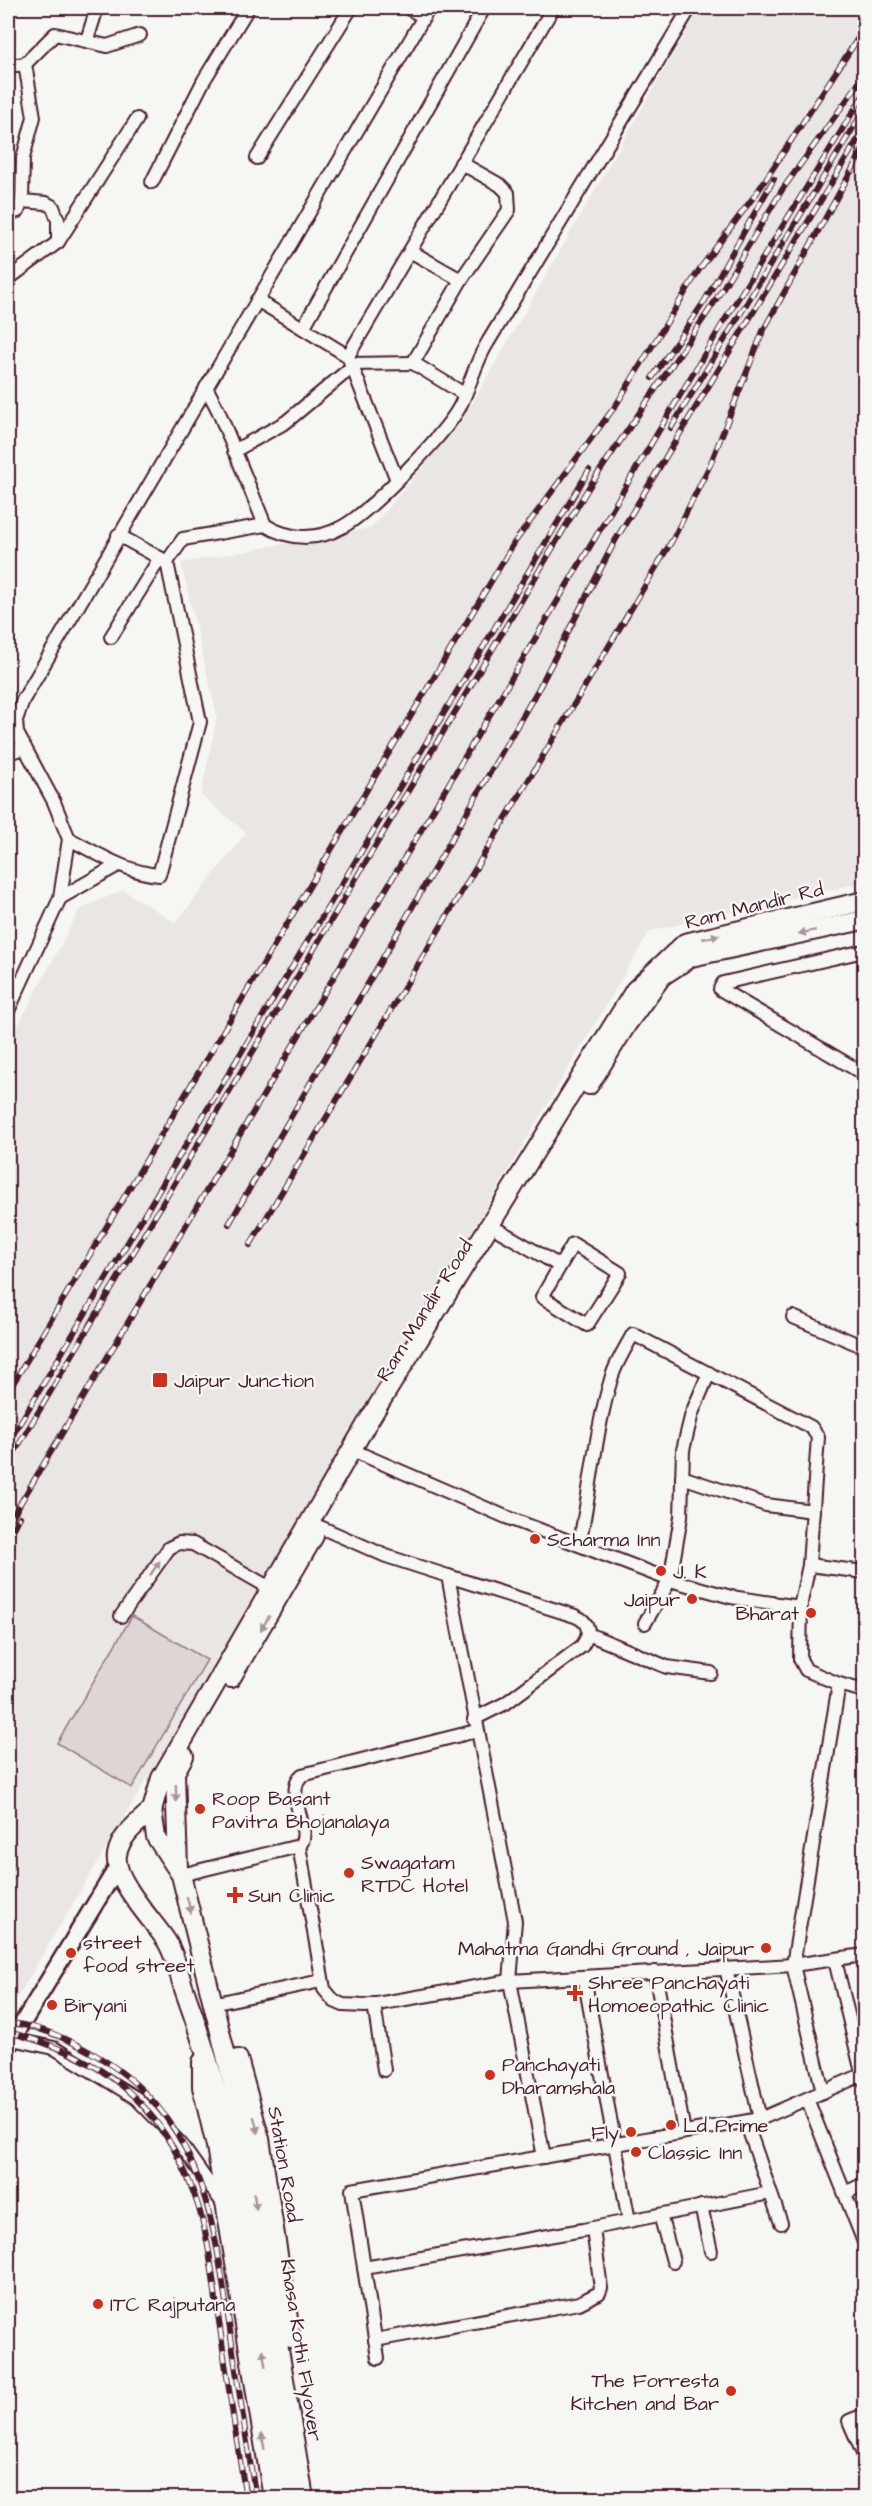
<svg xmlns="http://www.w3.org/2000/svg" width="872" height="2506" font-family="'Architects Daughter',sans-serif">
<rect width="100%" height="100%" fill="#f6f6f2"/>
<filter id="ink" filterUnits="userSpaceOnUse"><feTurbulence type="fractalNoise" baseFrequency=".0167" numOctaves="2"/><feDisplacementMap in="SourceGraphic" scale="12" xChannelSelector="R" yChannelSelector="G"/><feConvolveMatrix kernelMatrix="1 2 1 2 8 2 1 2 1" color-interpolation-filters="sRGB"/></filter>
<g filter="url(#ink)">
<polygon fill="#e9e6e3" points="700,8 864,8 864,882 650,931 8,2013 8,1044 80,909 123,890 176,923 246,833 201,795 217,716 181,563 371,528 462,421"/>
<polygon fill="#ddd6d5" stroke="#947a80" stroke-width="1.5" points="132,1616 207,1660 132,1788 57,1743"/>
<g fill="none" stroke-linecap="round" stroke-linejoin="round">
<g stroke="#4a1f2b" stroke-width="16">
<g id="minor">
<polyline points="408,8 424,17"/>
<polyline points="87,40 97,8"/>
<polyline points="8,66 25,64 55,34 107,46 140,35"/>
<polyline points="257,158 351,8"/>
<polyline points="152,182 204,80 248,8"/>
<polyline points="8,214 18,211 22,201 23,158 34,117 25,64"/>
<polyline points="58,242 137,119"/>
<polyline points="410,251 461,280 509,210 508,193 500,185 461,163"/>
<polyline points="8,279 58,242 58,220 53,207 46,203 22,201"/>
<polyline points="461,280 413,363 464,394"/>
<polyline points="257,300 348,356"/>
<polyline points="303,328 484,8"/>
<polyline points="351,364 413,363"/>
<path d="M206,387l12,23 47,115c24,15 52,16 77,2 27,-14 102,-92 117,-119 11,-21 16,-46 29,-66 67,-112 135,-223 202,-334"/>
<polyline points="234,451 286,422 352,367"/>
<polyline points="397,480 348,356 553,8"/>
<polyline points="167,562 183,539 265,525"/>
<polyline points="111,637 160,558"/>
<polyline points="8,753 25,748"/>
<path d="M69,839c30,15 56,33 90,36l41,-153 -33,-160 -49,-27"/>
<polyline points="60,898 118,865"/>
<polyline points="864,951 723,983 720,989 864,1074"/>
<polyline points="8,1011 60,898 69,839 54,802 17,733 16,720 23,700 429,8"/>
<polyline points="500,1231 560,1266 573,1244 620,1273 587,1325 542,1297 560,1266"/>
<polyline points="793,1317 864,1347"/>
<path d="M361,1454l145,63 164,63 61,17 69,10 9,-42 9,-128 -7,-10 -178,-93c-7,13 -16,27 -21,42 -17,55 -21,113 -33,169"/>
<polyline points="682,1477 766,1505 813,1511"/>
<polyline points="320,1527 386,1556 448,1576 515,1921 510,1981 544,2157"/>
<polyline points="809,1565 864,1572"/>
<path d="M448,1576l127,40c15,6 16,17 7,30l-76,57 -32,16"/>
<polyline points="801,1603 800,1659 806,1670 839,1684 864,1691"/>
<polyline points="121,1616 169,1548 179,1543 193,1544 270,1588"/>
<polyline points="645,1623 670,1580 681,1517 683,1450 692,1413 709,1373"/>
<polyline points="588,1634 667,1667 711,1673"/>
<polyline points="299,1846 324,1989 334,2001 343,2005 365,2006 510,1981 793,1965 864,1955"/>
<path d="M181,1875l118,-29c16,-15 -17,-51 3,-71l174,-44"/>
<polyline points="835,1960 864,2081"/>
<polyline points="726,1968 760,2119"/>
<polyline points="655,1972 684,2132"/>
<polyline points="584,1977 629,2221"/>
<polyline points="212,2004 321,1981"/>
<polyline points="374,2004 384,2070"/>
<polyline points="12,2039 54,2048 136,2098 180,2143 224,2205"/>
<polyline points="823,2092 793,1965 839,1684"/>
<polyline points="807,2099 864,2242"/>
<polyline points="746,2122 781,2223"/>
<polyline points="845,2193 864,2184"/>
<polyline points="701,2206 711,2251"/>
<polyline points="660,2215 673,2261"/>
<polyline points="364,2268 583,2230 770,2193"/>
<polyline points="375,2340 579,2303 599,2293 601,2288 593,2229"/>
<polyline points="378,2358 352,2190 760,2119 864,2074"/>
<polyline points="864,2415 849,2421 864,2456"/>
</g>
</g>
<g stroke="#4a1f2b" stroke-width="20">
<polyline id="tertiary" points="8,2047 118,1866"/>
</g>
<g stroke="#4a1f2b" stroke-width="22">
<g id="primary">
<polyline points="589,1085 627,1024 662,976 691,957 864,920"/>
<polyline points="231,1678 314,1536"/>
<path d="M153,1809c-13,12 -33,26 -36,46 -4,25 37,66 50,87 8,13 12,32 17,47 16,44 29,87 41,132l63,377"/>
<polyline points="178,1869 175,1772 184,1756"/>
<polyline points="238,2059 260,2139 291,2338"/>
<polyline points="202,2062 202,2087 216,2146 273,2498"/>
<polyline points="304,2498 237,2100 181,1875 156,1837 152,1810 161,1778 366,1425 635,990 685,943 864,901"/>
</g>
</g>
<use href="#minor" stroke="#f6f6f2" stroke-width="12"/>
<use href="#tertiary" stroke="#f6f6f2" stroke-width="15"/>
<use href="#primary" stroke="#f6f6f2" stroke-width="18"/>
<g stroke="#4a1f2b" stroke-width="6">
<g id="rail">
<polyline points="652,378 704,302 774,179"/>
<polyline points="671,428 861,115"/>
<polyline points="229,1224 540,686 615,541 864,129"/>
<polyline points="250,1245 673,539 710,465 763,331 864,148"/>
<polyline points="8,1392 514,543 616,405 699,270 758,191 864,29"/>
<polyline points="8,1443 589,470"/>
<polyline points="8,1463 589,487 712,306 782,190 864,76"/>
<polyline points="8,1524 726,318 864,94"/>
<polyline points="8,1539 20,1517"/>
<path d="M8,2023c30,2 58,15 84,30 112,63 122,169 139,284 8,54 16,108 25,161"/>
<path d="M8,2032c92,23 153,69 186,162 16,42 19,90 26,134 8,57 17,114 26,170"/>
</g>
</g>
<use href="#rail" stroke="#f6f6f2" stroke-width="4" stroke-dasharray="11" stroke-linecap="butt"/>
</g>
<defs><path id="oneway-solid" d="M-6-.8H1V-3.2L6.5 0L1 3.2V.8H-6Z" transform="scale(1.5)"/></defs>
<g fill="#a99598">
<use href="#oneway-solid" transform="translate(807 932) rotate(168)"/>
<use href="#oneway-solid" transform="translate(711 937) rotate(-13)"/>
<use href="#oneway-solid" transform="translate(155 1568) rotate(-56)"/>
<use href="#oneway-solid" transform="translate(265 1623) rotate(121)"/>
<use href="#oneway-solid" transform="translate(176 1793) rotate(89)"/>
<use href="#oneway-solid" transform="translate(189 1905) rotate(76)"/>
<use href="#oneway-solid" transform="translate(256 2125) rotate(76)"/>
<use href="#oneway-solid" transform="translate(255 2201) rotate(81)"/>
<use href="#oneway-solid" transform="translate(264 2358) rotate(-99)"/>
<use href="#oneway-solid" transform="translate(263 2441) rotate(-100)"/>
</g>
</g>
<g fill="#c8321e" stroke="#f6f6f2" stroke-width="2">
<rect x="152" y="1372" width="16" height="16" rx="3"/>
<circle cx="535" cy="1539" r="6"/>
<circle cx="661" cy="1571" r="6"/>
<circle cx="692" cy="1599" r="6"/>
<circle cx="811" cy="1613" r="6"/>
<circle cx="200" cy="1809" r="6"/>
<circle cx="349" cy="1873" r="6"/>
<path d="M232 1886h6v6h6v6h-6v6h-6v-6h-6v-6h6z"/>
<circle cx="766" cy="1948" r="6"/>
<circle cx="71" cy="1953" r="6"/>
<path d="M572 1984h6v6h6v6h-6v6h-6v-6h-6v-6h6z"/>
<circle cx="52" cy="2005" r="6"/>
<circle cx="490" cy="2075" r="6"/>
<circle cx="671" cy="2125" r="6"/>
<circle cx="631" cy="2132" r="6"/>
<circle cx="636" cy="2152" r="6"/>
<circle cx="98" cy="2304" r="6"/>
<circle cx="731" cy="2391" r="6"/>
</g>
<g text-anchor="middle" stroke-width="5" stroke-linejoin="round" paint-order="stroke">
<g font-size="20" fill="#4a1f2b" stroke="#f6f6f2">
<text transform="translate(754 905) rotate(-14)" y="7">Ram Mandir Rd</text>
<text transform="translate(424 1310) rotate(-58)" y="7">Ram Mandir Road</text>
<text transform="translate(285 2164) rotate(80)" y="7">Station Road</text>
<text transform="translate(302 2350) rotate(81)" y="7">Khasa Kothi Flyover</text>
</g>
<g font-size="20" fill="#4a1f2b" stroke="#f6f6f2" text-anchor="start">
<text x="174" y="1387">Jaipur Junction</text>
<text x="547" y="1546">Scharma Inn</text>
<text x="673" y="1578">J. K</text>
<text x="680" y="1606" text-anchor="end">Jaipur</text>
<text x="799" y="1620" text-anchor="end">Bharat</text>
<text x="212" y="1805">Roop Basant<tspan x="212" dy="23">Pavitra Bhojanalaya</tspan></text>
<text x="361" y="1869">Swagatam<tspan x="361" dy="23">RTDC Hotel</tspan></text>
<text x="248" y="1902">Sun Clinic</text>
<text x="83" y="1949">street<tspan x="83" dy="23">food street</tspan></text>
<text x="754" y="1955" text-anchor="end">Mahatma Gandhi Ground , Jaipur</text>
<text x="588" y="1989">Shree Panchayati<tspan x="588" dy="23">Homoeopathic Clinic</tspan></text>
<text x="64" y="2012">Biryani</text>
<text x="502" y="2071">Panchayati<tspan x="502" dy="23">Dharamshala</tspan></text>
<text x="683" y="2132">Ld Prime</text>
<text x="619" y="2139" text-anchor="end">Fly</text>
<text x="648" y="2159">Classic Inn</text>
<text x="110" y="2311">ITC Rajputana</text>
<text x="719" y="2387" text-anchor="end">The Forresta<tspan x="719" dy="23">Kitchen and Bar</tspan></text>
</g>
</g>
<rect width="872" height="2506" fill="none" stroke="#f6f6f2" stroke-width="30"/>
<rect x="15" y="15" width="842" height="2476" fill="none" stroke="#4a1f2b" stroke-width="2" filter="url(#ink)"/>
</svg>
